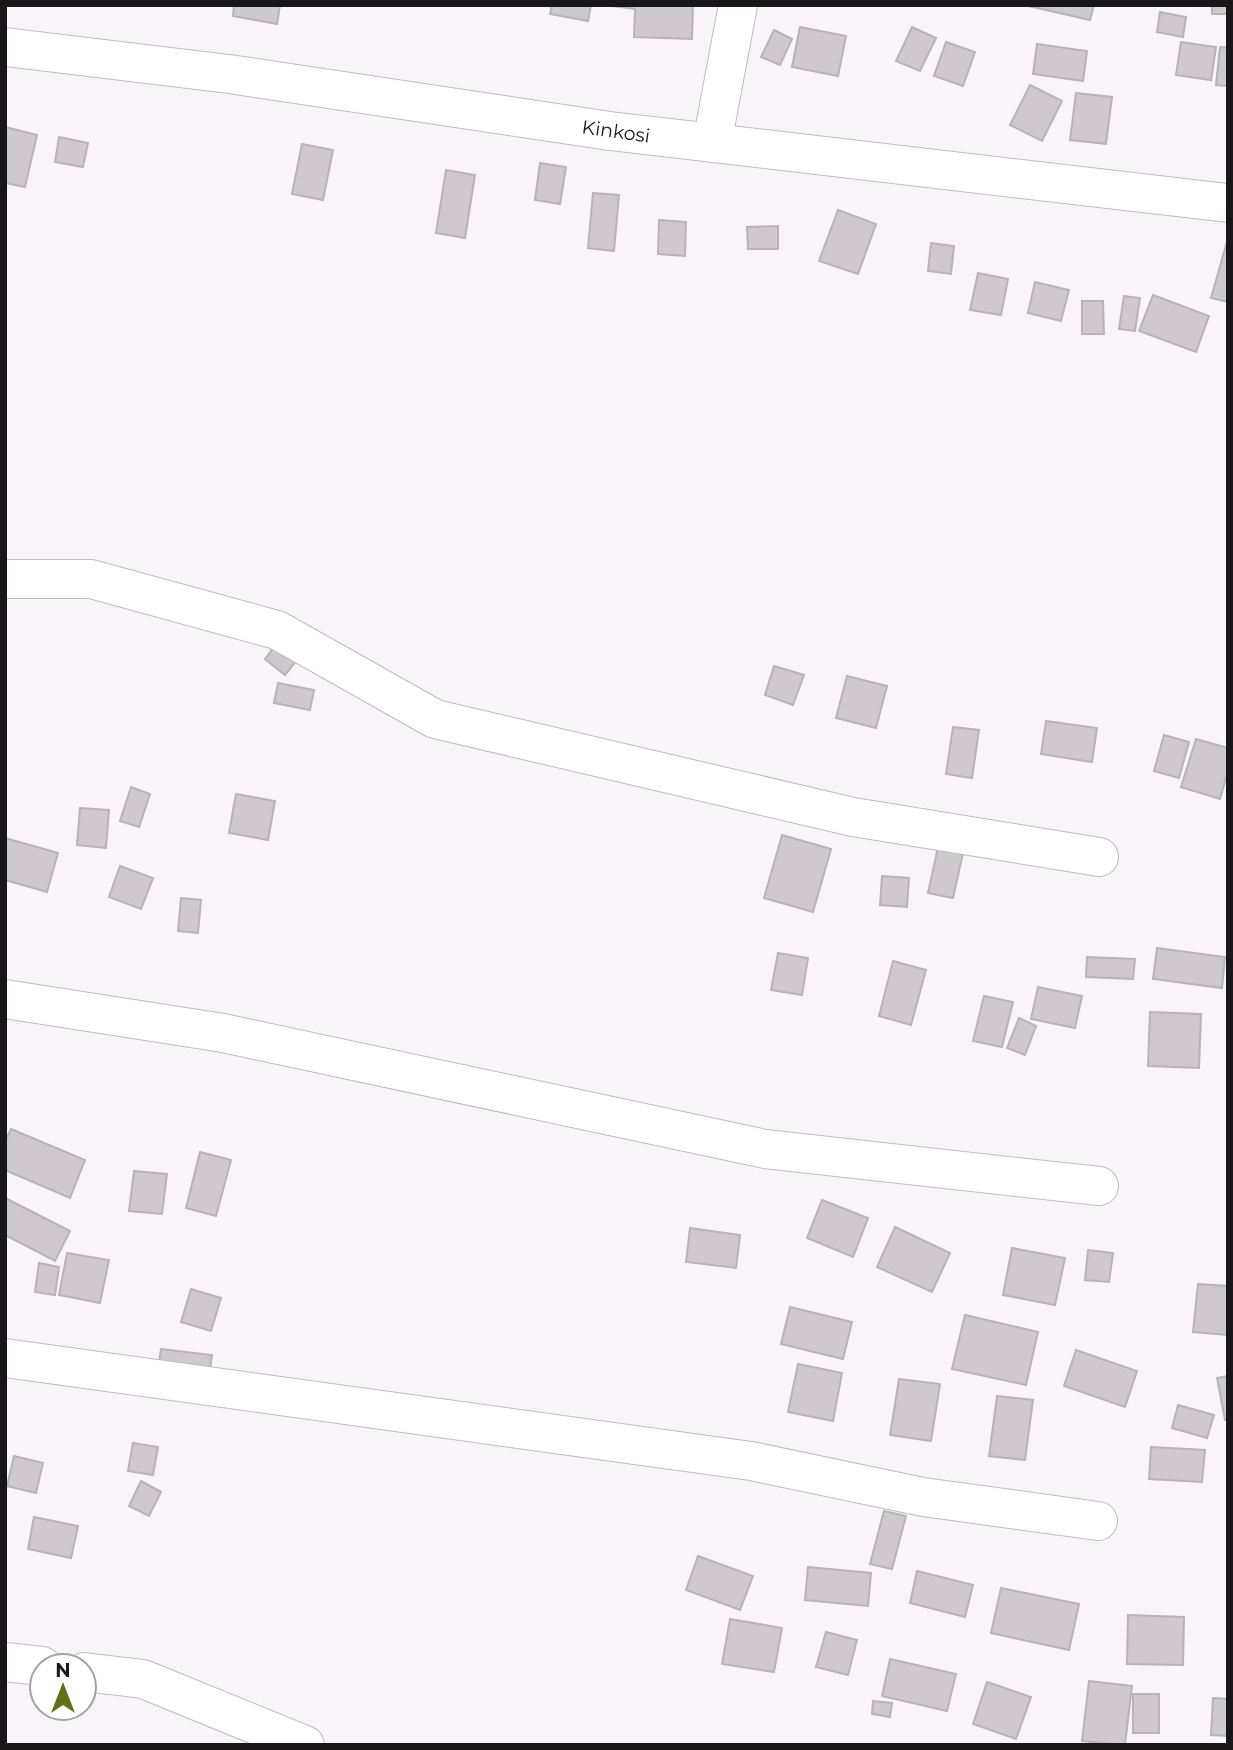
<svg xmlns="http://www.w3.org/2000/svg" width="1233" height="1750" font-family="Montserrat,sans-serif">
<rect width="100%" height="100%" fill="#f9f4f7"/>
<g fill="#cfc9cd" stroke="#b8b3b6" stroke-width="2">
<polygon points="234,5 280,5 277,24 233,16"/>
<polygon points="552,5 591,5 588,21 550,14"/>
<polygon points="604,5 693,5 692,39 634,37 635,9"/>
<polygon points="1024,5 1094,5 1090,20"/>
<rect x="1212" y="5" width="16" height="9"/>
<polygon points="1160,12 1186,17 1183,37 1157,32"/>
<polygon points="800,27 846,36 838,76 792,67"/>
<polygon points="912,27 936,38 920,71 896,61"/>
<polygon points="774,30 792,39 780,65 761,57"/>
<polygon points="946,42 975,52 963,86 934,76"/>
<polygon points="1181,42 1216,47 1211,80 1176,75"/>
<polygon points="1037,44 1087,51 1083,81 1033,74"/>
<polygon points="1220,47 1228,48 1228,86 1216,85"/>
<polygon points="1030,85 1062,101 1042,141 1010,125"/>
<polygon points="1076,93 1112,97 1106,144 1070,140"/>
<polygon points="5,127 37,135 25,187 5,183"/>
<polygon points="59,137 88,143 83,167 55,162"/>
<polygon points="302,144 333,150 323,200 292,194"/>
<polygon points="540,163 566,167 560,204 535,200"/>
<polygon points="446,170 475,175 465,238 436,233"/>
<polygon points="593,193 619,195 614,251 588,248"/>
<polygon points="838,210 876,224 858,274 819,261"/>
<polygon points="659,220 686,222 685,256 658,254"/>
<polygon points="778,226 778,249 748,249 747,227"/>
<polygon points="1228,238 1228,302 1211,298"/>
<polygon points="931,243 954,246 951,274 928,271"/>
<polygon points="978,273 1008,279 1001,315 970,310"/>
<polygon points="1035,282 1069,290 1061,321 1028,313"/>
<polygon points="1153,295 1209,316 1196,352 1139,331"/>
<polygon points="1124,296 1140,298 1135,331 1119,329"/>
<polygon points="1082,301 1103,301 1104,334 1082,334"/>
<polygon points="280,639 301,655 285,675 265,659"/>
<polygon points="774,666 804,675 793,705 765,695"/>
<polygon points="847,676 887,686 876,728 836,718"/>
<polygon points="278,683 314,690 310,710 274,703"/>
<polygon points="1046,721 1097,728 1092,762 1041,754"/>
<polygon points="953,727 979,730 972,778 946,774"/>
<polygon points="1164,735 1189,742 1179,778 1154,771"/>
<polygon points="1196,739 1228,748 1228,771 1220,799 1181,787"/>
<polygon points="131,787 150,794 139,827 120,821"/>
<polygon points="236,794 275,801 268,840 229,833"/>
<polygon points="80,808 109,810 106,848 77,845"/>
<polygon points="782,835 831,849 813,912 764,898"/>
<polygon points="5,838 58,853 47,892 5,880"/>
<polygon points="940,838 965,844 953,898 928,893"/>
<polygon points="120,866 153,878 141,909 109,897"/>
<polygon points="882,876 909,878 907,907 880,905"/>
<polygon points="181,898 201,900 198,933 178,931"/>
<polygon points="1157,948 1225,957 1222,988 1153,979"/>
<polygon points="778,953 808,958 802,995 771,990"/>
<polygon points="1087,957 1135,959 1133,979 1086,977"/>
<polygon points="893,961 926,970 911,1025 879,1016"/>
<polygon points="1038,987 1082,996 1075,1028 1031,1019"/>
<polygon points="984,996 1013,1002 1002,1047 973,1041"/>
<polygon points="1150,1012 1201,1014 1199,1068 1148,1066"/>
<polygon points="1019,1018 1036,1026 1025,1055 1007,1048"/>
<polygon points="11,1129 85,1160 70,1198 5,1170 5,1142"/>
<polygon points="200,1152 231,1160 216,1216 186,1208"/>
<polygon points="134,1171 167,1174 162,1214 129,1211"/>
<polygon points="5,1198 70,1231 55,1261 5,1235"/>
<polygon points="822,1200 868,1218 853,1257 807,1238"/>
<polygon points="895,1227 950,1253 932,1292 877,1267"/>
<polygon points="690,1228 740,1235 736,1268 686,1262"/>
<polygon points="1012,1248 1065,1258 1055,1305 1003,1295"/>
<polygon points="1088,1250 1113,1253 1109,1282 1085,1280"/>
<polygon points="67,1253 109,1260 100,1303 59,1295"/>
<polygon points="39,1263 59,1267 55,1295 35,1292"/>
<polygon points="1198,1284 1228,1286 1228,1335 1193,1332"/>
<polygon points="191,1289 221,1298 211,1331 181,1322"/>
<polygon points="790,1307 852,1322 843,1359 781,1344"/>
<polygon points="965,1315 1038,1332 1026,1385 952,1369"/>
<polygon points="161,1349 212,1355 209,1375 158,1368"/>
<polygon points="1076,1350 1137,1371 1125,1407 1064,1386"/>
<polygon points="798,1364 842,1373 833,1421 788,1412"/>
<polygon points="1228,1376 1228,1419 1225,1420 1217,1378"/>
<polygon points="899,1379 940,1384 931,1441 890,1435"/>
<polygon points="997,1396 1033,1400 1025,1460 989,1456"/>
<polygon points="1178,1405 1214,1415 1207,1438 1172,1428"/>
<polygon points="133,1443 158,1447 153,1475 128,1471"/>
<polygon points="1151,1447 1205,1450 1202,1482 1149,1479"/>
<polygon points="14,1456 43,1463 36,1493 7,1486"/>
<polygon points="141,1481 161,1492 149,1516 129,1506"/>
<polygon points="884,1511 906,1516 892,1569 870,1564"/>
<polygon points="34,1517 78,1526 71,1558 28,1549"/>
<polygon points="698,1556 753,1576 740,1610 686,1590"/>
<polygon points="808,1567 871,1573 868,1606 805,1600"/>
<polygon points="917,1571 973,1585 965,1617 910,1603"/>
<polygon points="1001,1588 1079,1604 1069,1650 991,1633"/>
<polygon points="1128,1615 1184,1617 1183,1665 1127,1664"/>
<polygon points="730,1619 782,1628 774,1672 722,1664"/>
<polygon points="826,1632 857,1640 848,1675 816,1667"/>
<polygon points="890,1659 956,1674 947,1711 882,1696"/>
<polygon points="1089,1681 1132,1686 1125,1745 1082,1741"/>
<polygon points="987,1682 1031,1697 1016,1739 973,1724"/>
<rect x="1133" y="1694" width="26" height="39"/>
<polygon points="1213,1698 1228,1699 1228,1736 1211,1735"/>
<polygon points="873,1701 892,1703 890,1717 872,1714"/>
</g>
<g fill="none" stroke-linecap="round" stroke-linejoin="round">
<g stroke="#c1bbbf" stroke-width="40">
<g id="minor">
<polyline points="5,47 229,74 610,131 1228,203"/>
<polyline points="712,143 738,5"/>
<polyline points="5,579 91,579 277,630 435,719 853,817 1099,857"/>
<polyline points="5,999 223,1033 765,1149 1099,1186"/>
<polyline points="5,1358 751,1461 923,1497 1098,1521"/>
<polyline points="5,1662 42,1666"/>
<polyline points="84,1672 143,1679 305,1745"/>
</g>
</g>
<use href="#minor" stroke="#fff" stroke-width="38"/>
</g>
<g text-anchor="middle" stroke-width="5" stroke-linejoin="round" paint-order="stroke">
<g font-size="19" fill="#181617" stroke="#fff">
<text transform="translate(616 131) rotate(8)" y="7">Kinkosi</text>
</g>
</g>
<rect width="1233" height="1750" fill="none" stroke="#181617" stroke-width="14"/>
<g transform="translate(63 1687)"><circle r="33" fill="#ffffff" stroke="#a3a2a2" stroke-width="2"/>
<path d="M0-5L12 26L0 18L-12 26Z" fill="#60711e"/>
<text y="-10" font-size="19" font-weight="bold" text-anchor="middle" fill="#181617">N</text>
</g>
</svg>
